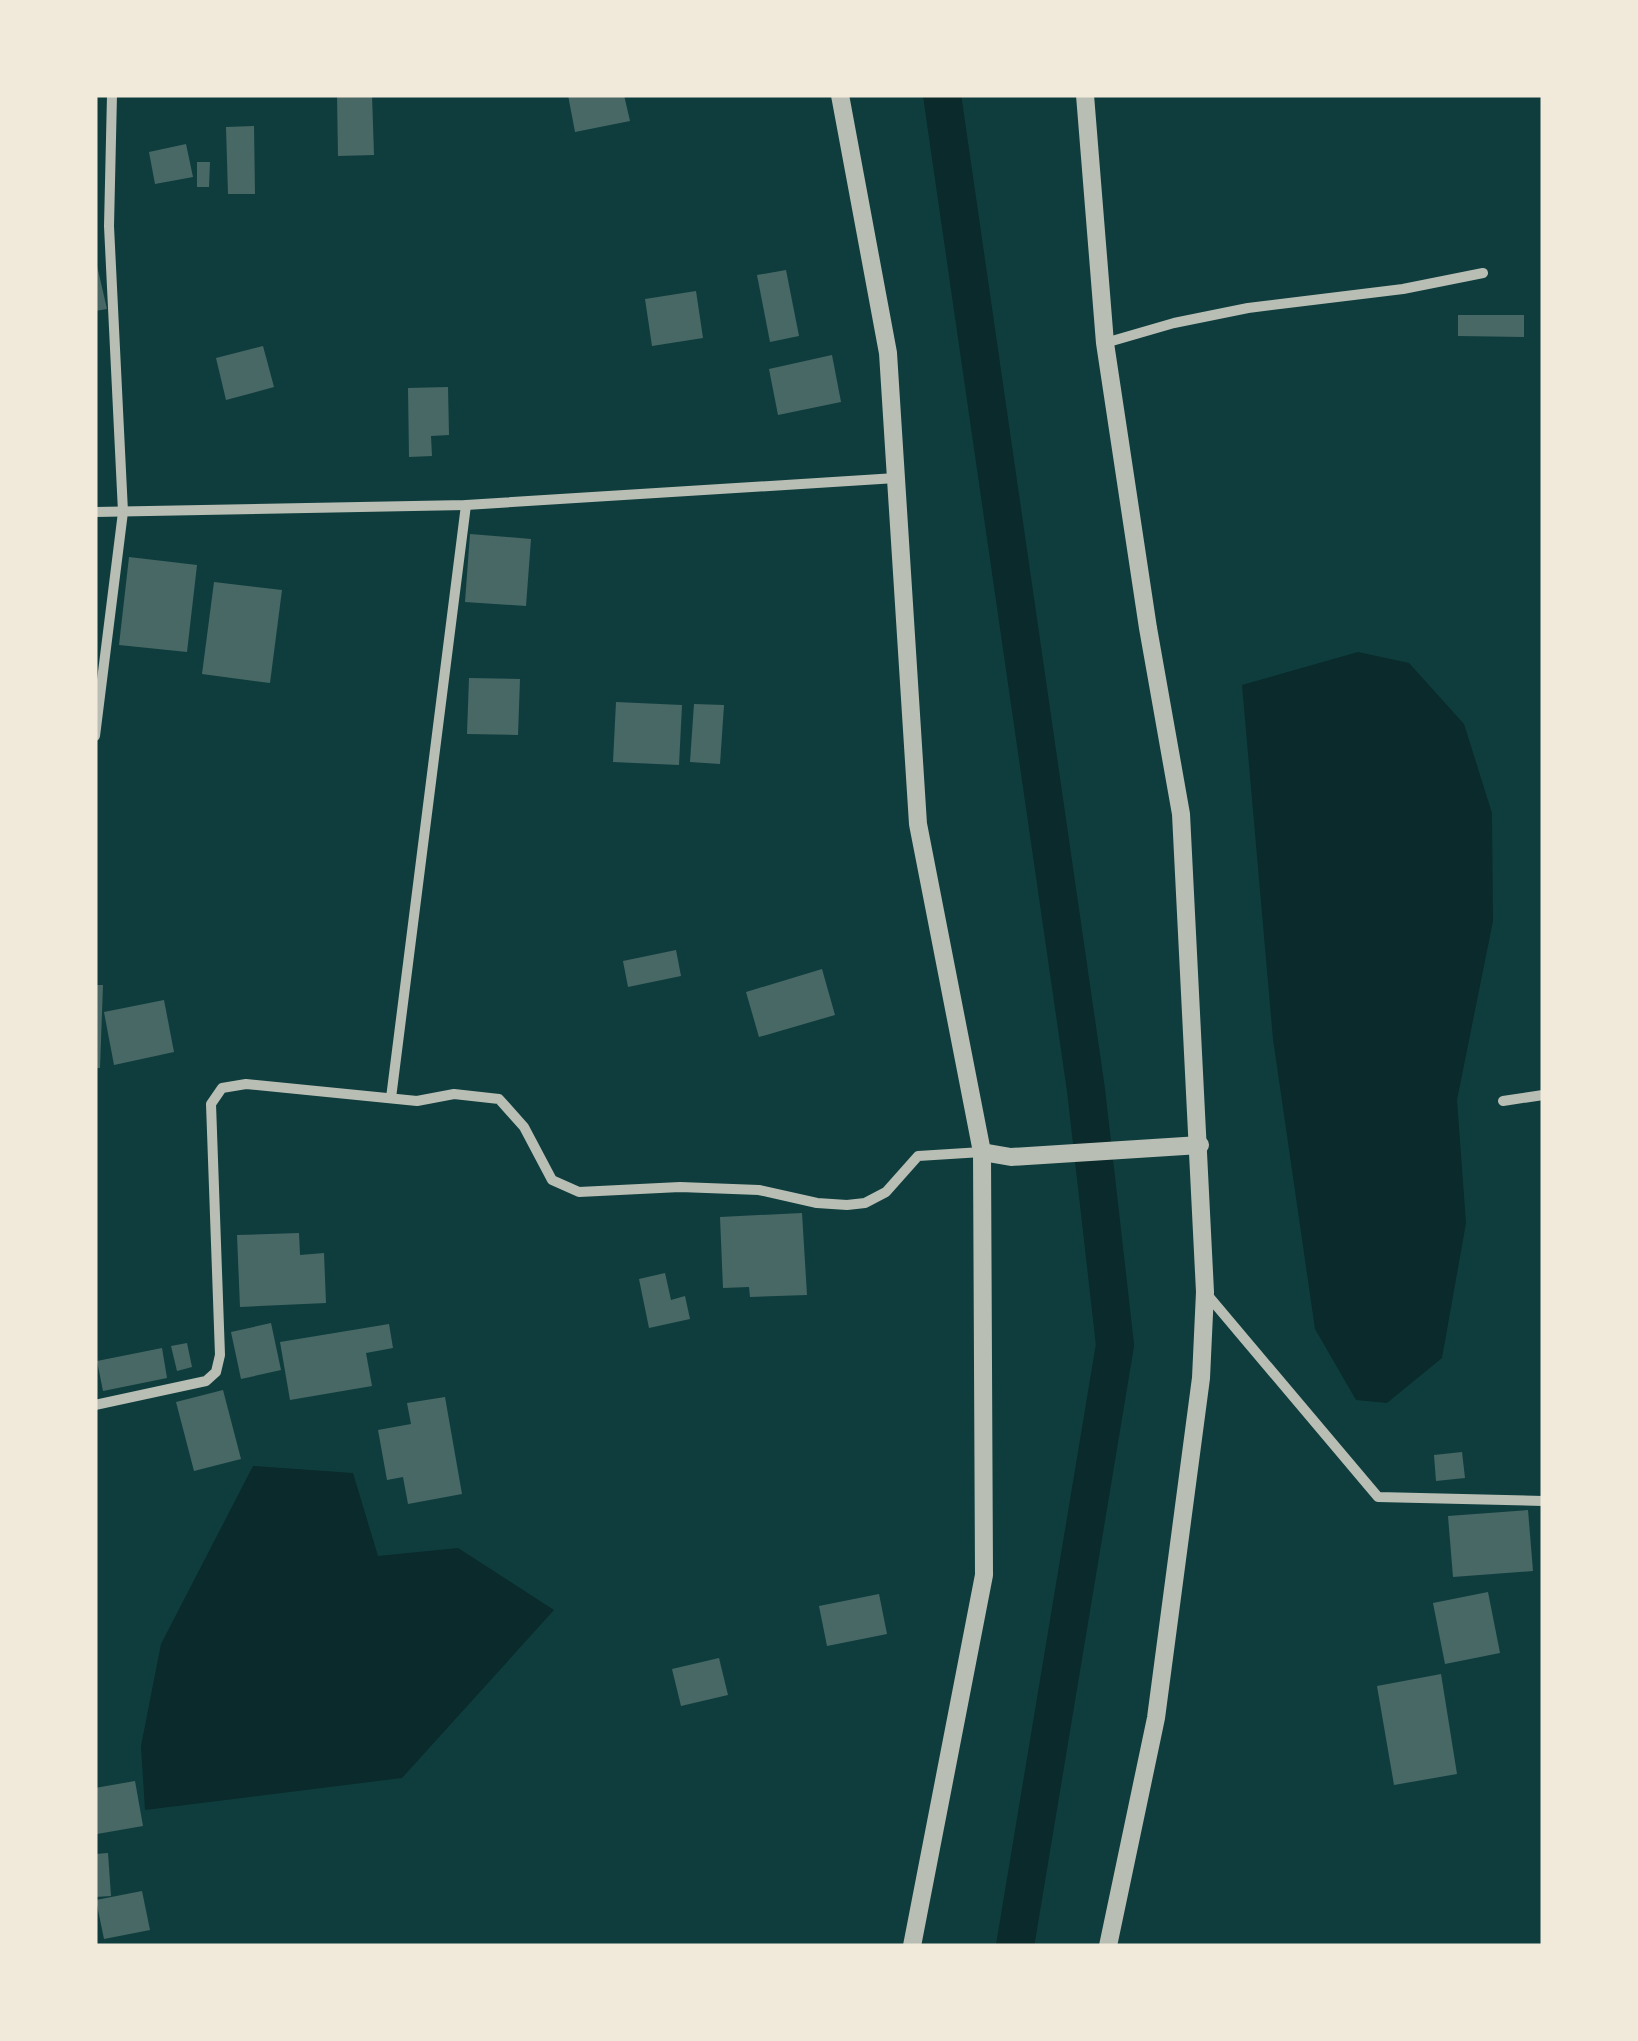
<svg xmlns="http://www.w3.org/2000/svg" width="1638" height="2041" font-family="'DejaVu Sans',sans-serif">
<rect width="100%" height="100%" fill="#0f3d3e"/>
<g fill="#0a2a2b">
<polygon points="1358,652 1409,663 1464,724 1492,813 1493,921 1457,1100 1466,1223 1442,1358 1387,1403 1356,1400 1315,1329 1273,1039 1242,685"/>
<polygon points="253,1466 353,1473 378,1556 458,1548 554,1610 402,1778 145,1810 141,1746 161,1644"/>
</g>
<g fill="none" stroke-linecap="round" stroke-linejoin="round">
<polyline stroke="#0a2a2b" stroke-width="38" points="942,95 1086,1090 1115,1345 1015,1946"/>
</g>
<g fill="#486865">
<polygon points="337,95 372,95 374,155 338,156"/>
<polygon points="568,95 624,95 630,121 575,132"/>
<polygon points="254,126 255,194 228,194 226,127"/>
<polygon points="186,144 193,177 155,184 149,152"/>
<polygon points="197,162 210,162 209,187 197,187"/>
<polygon points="95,257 107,309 95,311"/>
<polygon points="786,270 799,336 770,342 757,275"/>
<polygon points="696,291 703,338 652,346 645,299"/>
<polygon points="1458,315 1524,315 1524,337 1458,336"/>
<polygon points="263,346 274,387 226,400 216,358"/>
<polygon points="832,355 841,402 778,415 769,369"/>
<polygon points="448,387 449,435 431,436 432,456 409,457 408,388"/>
<polygon points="470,534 531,539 526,606 465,602"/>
<polygon points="129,557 197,565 187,652 119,645"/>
<polygon points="214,582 282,590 270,683 202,674"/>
<polygon points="469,678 520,679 518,735 467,734"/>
<polygon points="616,702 682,705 679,765 613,762"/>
<polygon points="694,704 724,705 720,764 690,762"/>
<polygon points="676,950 681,976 628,987 623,961"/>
<polygon points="822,969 835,1015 759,1037 746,992"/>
<polygon points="95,985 103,985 100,1068 95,1068"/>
<polygon points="164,1000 174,1052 114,1065 104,1012"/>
<polygon points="802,1213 807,1295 750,1297 749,1287 723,1288 720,1217"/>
<polygon points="299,1233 300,1255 324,1253 326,1303 240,1307 237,1235"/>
<polygon points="665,1273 671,1300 685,1296 690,1319 649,1328 639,1279"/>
<polygon points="271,1323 281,1370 241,1379 231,1332"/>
<polygon points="389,1324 393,1348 366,1353 372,1386 290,1400 280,1342"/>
<polygon points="187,1343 192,1367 177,1371 171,1346"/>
<polygon points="162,1348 167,1378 103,1391 97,1361"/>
<polygon points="223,1390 241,1459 194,1471 176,1402"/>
<polygon points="445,1397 462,1494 408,1504 403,1477 387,1480 378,1430 411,1424 407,1403"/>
<polygon points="1462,1452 1465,1478 1436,1481 1434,1455"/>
<polygon points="1528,1510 1533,1571 1453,1577 1448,1516"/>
<polygon points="1488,1592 1500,1653 1445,1664 1433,1603"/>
<polygon points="879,1594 887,1634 827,1646 819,1606"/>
<polygon points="719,1658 728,1695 681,1706 672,1669"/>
<polygon points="1441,1674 1457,1774 1394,1785 1377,1686"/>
<polygon points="135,1781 143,1826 97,1834 95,1788"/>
<polygon points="108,1853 111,1896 95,1897 95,1854"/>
<polygon points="142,1891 150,1930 104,1939 96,1900"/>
</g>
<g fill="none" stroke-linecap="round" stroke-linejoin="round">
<g stroke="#b8beb3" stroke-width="10">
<polyline points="1105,343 1174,323 1248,308 1403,289 1483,273"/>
<polyline points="95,512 466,505 896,478"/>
<polyline points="95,736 123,512 109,226 112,95"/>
<polyline points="391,1098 466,505"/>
<polyline points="1503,1101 1543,1095"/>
<polyline points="1205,1292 1378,1497 1543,1501"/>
<polyline points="95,1405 206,1381 216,1372 220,1355 211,1104 222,1088 246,1084 417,1101 454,1094 499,1099 524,1127 552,1180 579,1192 680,1187 759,1190 817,1203 847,1205 865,1203 886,1192 918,1156 982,1152"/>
</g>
<g stroke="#b8beb3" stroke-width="18">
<polyline points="840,95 888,353 918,824 982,1152 984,1575 912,1946"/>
<polyline points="1085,95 1105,343 1148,628 1181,814 1205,1292 1201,1378 1156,1718 1108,1946"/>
<polyline points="982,1152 1011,1157 1200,1145"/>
</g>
</g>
<rect width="1638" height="2041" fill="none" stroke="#f1e9da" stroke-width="195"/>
</svg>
